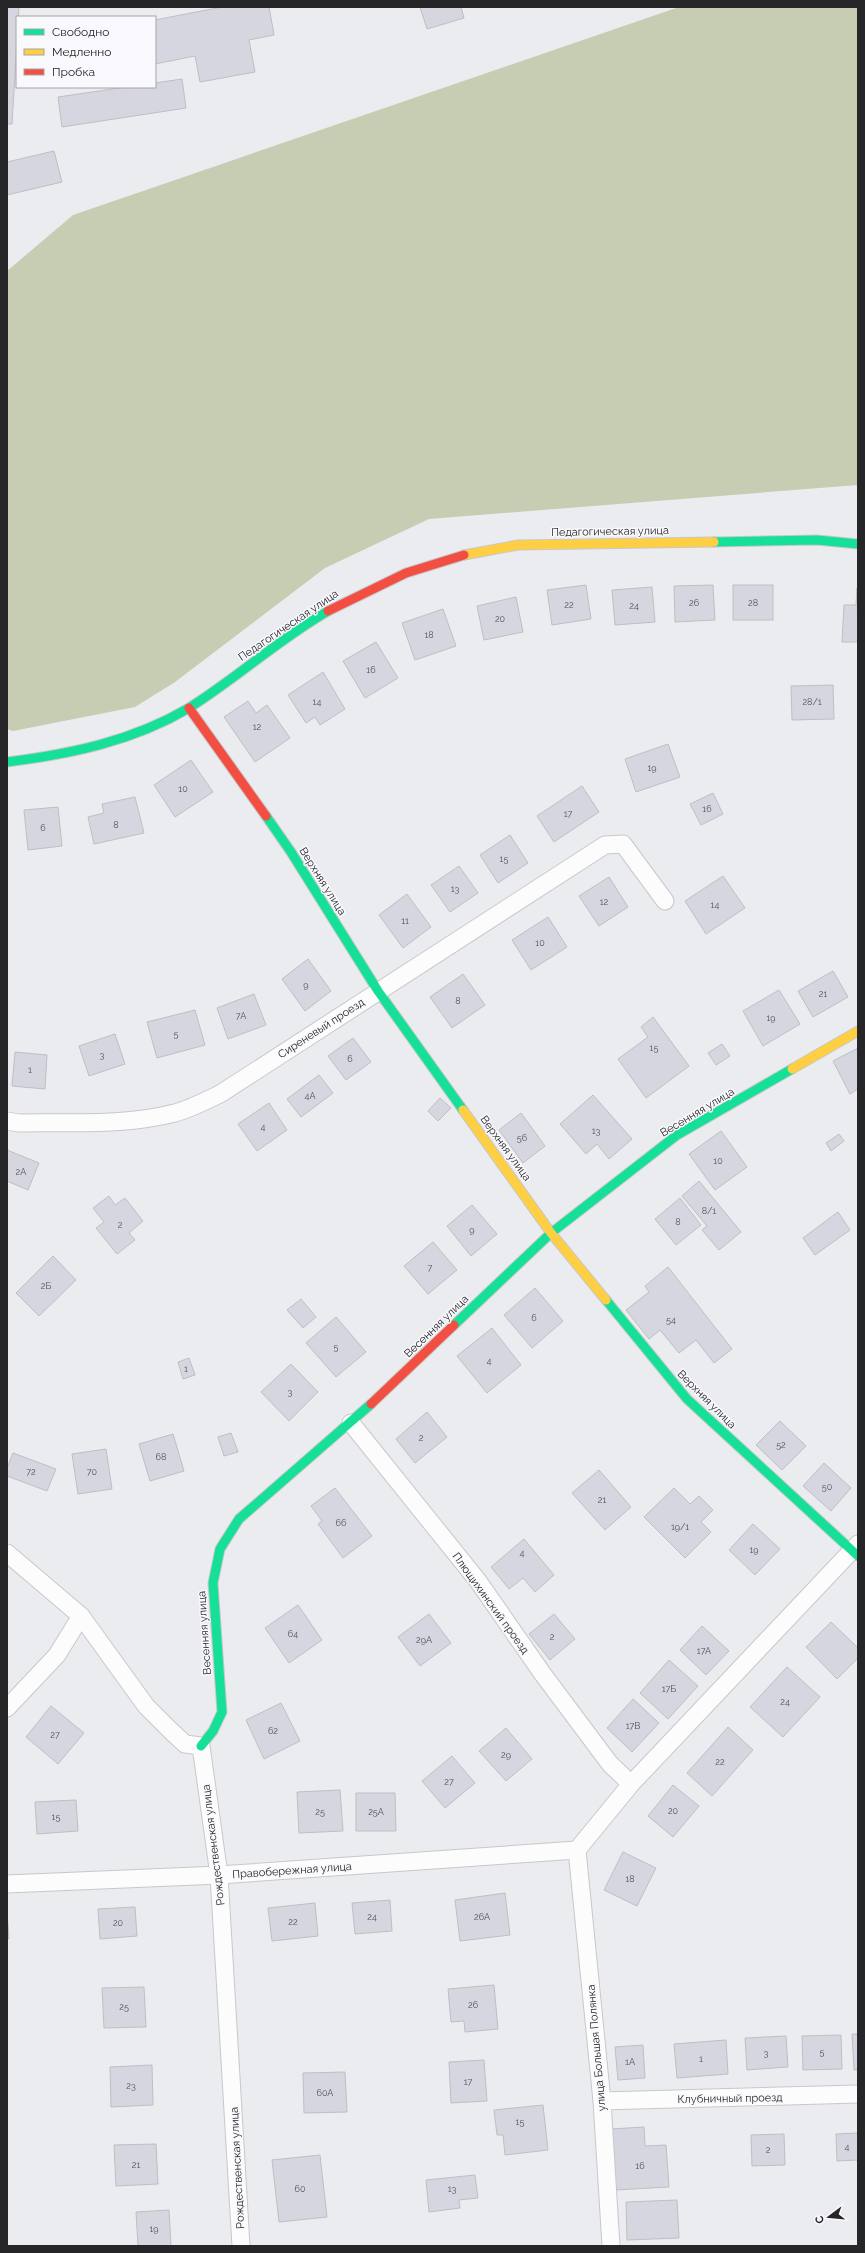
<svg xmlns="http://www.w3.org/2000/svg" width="865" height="2253" font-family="Raleway,sans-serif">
<rect width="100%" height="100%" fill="#ebecef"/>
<polygon fill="#c7cdb3" points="679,7 858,7 858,485 429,519 325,568 175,682 135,707 13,731 7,729 7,271 73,215"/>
<g fill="#d6d6e1" stroke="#bebfc1">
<polygon points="7,7 19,7 12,124 7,124"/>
<polygon points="222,7 269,7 274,35 249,40 255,72 200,82 195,56 155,64 155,20"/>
<polygon points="420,7 461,7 464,18 427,29"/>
<polygon points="182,79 186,108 62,127 58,97 126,87 155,87 155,83"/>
<polygon points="54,151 62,182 7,195 7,162"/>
<polygon points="586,585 591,619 552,625 547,590"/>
<polygon points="713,585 715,620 675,622 674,586"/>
<rect x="733" y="585" width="40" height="35"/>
<polygon points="652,587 655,622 615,625 612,590"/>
<polygon points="857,588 858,642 842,642 844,605 856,605"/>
<polygon points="516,597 523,632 484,640 477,606"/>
<polygon points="443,609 456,646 415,660 402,623"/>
<polygon points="376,642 398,678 365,698 343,661"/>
<polygon points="323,672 345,709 320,725 315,717 306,723 288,695"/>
<polygon points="833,685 834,719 792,720 791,686"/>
<polygon points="248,701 256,713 267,705 290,738 255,762 224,717"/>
<polygon points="668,744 680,777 636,792 625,759"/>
<polygon points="191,760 213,792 175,817 154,785"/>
<polygon points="582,786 599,812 554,842 537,816"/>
<polygon points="713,793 723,814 701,825 690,804"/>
<polygon points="135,797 144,833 94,844 88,817 104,813 102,804"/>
<polygon points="58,807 62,846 28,850 24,810"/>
<polygon points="510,835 528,863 498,883 480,855"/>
<polygon points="459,866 478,893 450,912 431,885"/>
<polygon points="723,876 745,908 706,934 685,901"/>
<polygon points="609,877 628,907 599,926 579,896"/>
<polygon points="407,894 431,927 403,948 379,915"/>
<polygon points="548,917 567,947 531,970 512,940"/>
<polygon points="308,959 331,991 305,1011 282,979"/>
<polygon points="833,971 848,997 813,1017 798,991"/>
<polygon points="463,974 485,1005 452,1028 430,997"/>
<polygon points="779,990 800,1024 763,1046 743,1011"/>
<polygon points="254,994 266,1025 228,1039 217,1008"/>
<polygon points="195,1010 205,1045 157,1058 147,1022"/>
<polygon points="653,1017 689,1066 646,1098 618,1059 648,1037 641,1027"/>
<polygon points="115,1034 125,1064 89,1076 79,1046"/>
<polygon points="353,1038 371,1062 346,1080 328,1056"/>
<polygon points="722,1044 730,1056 716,1065 708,1053"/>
<polygon points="858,1048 858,1089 850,1094 833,1061"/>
<polygon points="15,1052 47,1055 45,1089 12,1086"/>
<polygon points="319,1075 333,1093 301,1117 287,1099"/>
<polygon points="593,1095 632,1139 609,1159 597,1144 586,1154 560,1124"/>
<polygon points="440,1098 451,1108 438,1121 428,1111"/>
<polygon points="269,1103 287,1130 257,1151 238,1124"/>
<polygon points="521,1113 545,1146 523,1163 499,1130"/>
<polygon points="721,1131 747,1167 715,1190 689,1154"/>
<polygon points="839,1134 844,1141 831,1151 826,1143"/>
<polygon points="7,1150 39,1163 28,1190 7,1181"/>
<polygon points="699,1181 741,1232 719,1250 702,1230 707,1226 682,1196"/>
<polygon points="109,1196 115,1205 125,1198 143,1221 129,1233 135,1240 117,1254 96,1228 104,1222 93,1208"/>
<polygon points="680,1198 701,1225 676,1245 655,1219"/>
<polygon points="472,1205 497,1234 471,1256 447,1226"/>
<polygon points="838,1212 850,1230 815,1255 803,1238"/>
<polygon points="433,1242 457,1270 428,1294 404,1266"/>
<polygon points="53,1256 76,1280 39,1316 16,1293"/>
<polygon points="668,1267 732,1349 714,1363 696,1340 679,1353 660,1330 649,1339 626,1310 649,1292 645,1286"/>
<polygon points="535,1288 563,1321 532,1348 504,1315"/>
<polygon points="301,1299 316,1317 303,1328 287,1310"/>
<polygon points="336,1317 366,1352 336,1377 306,1343"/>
<polygon points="492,1328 521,1365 487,1393 457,1356"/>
<polygon points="189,1358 195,1375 183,1379 178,1362"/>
<polygon points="291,1364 318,1392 289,1421 261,1392"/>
<polygon points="427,1412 447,1437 415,1463 396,1439"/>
<polygon points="780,1421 806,1446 782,1470 756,1445"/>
<polygon points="231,1433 238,1452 224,1456 218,1437"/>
<polygon points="173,1434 184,1471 150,1481 139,1444"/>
<polygon points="106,1449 112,1489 78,1494 72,1454"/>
<polygon points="13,1453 56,1469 47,1491 7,1476 7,1468"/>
<polygon points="824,1463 851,1488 831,1511 803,1486"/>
<polygon points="599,1470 631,1507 605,1530 572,1493"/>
<polygon points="335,1488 372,1536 343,1558 318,1524 322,1521 311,1506"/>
<polygon points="674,1488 690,1504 699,1496 713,1510 701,1522 711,1532 685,1558 644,1517"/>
<polygon points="753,1524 780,1549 755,1575 729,1550"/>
<polygon points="524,1539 554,1575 535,1592 523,1578 509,1589 491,1567"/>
<polygon points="298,1605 322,1640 289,1663 265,1628"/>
<polygon points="429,1614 451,1643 420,1666 398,1637"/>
<polygon points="554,1614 575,1639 550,1660 529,1634"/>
<polygon points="831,1622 858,1648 858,1658 837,1679 806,1647"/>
<polygon points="702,1626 729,1651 706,1675 680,1650"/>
<polygon points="669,1660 698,1686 668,1719 640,1693"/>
<polygon points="787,1667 820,1697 783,1737 750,1707"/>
<polygon points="633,1699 659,1723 632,1752 607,1728"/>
<polygon points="281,1703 300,1741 264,1759 246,1720"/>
<polygon points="51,1706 84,1733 58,1764 26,1737"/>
<polygon points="728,1727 753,1750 712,1796 687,1773"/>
<polygon points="506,1728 532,1759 506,1781 479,1751"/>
<polygon points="452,1756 475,1783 445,1808 422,1781"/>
<polygon points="673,1785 699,1806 673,1837 648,1816"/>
<polygon points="340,1790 343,1831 299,1833 297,1792"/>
<polygon points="356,1793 395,1793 396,1831 356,1831"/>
<polygon points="76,1800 78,1831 37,1834 35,1802"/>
<polygon points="623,1852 656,1868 637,1906 604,1890"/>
<polygon points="505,1893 510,1935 460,1941 455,1900"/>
<polygon points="390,1900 392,1931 355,1934 352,1903"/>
<polygon points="315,1903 318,1936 272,1941 268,1908"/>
<polygon points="135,1907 137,1936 100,1939 98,1909"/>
<polygon points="7,1911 9,1939 7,1939"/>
<polygon points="494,1985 498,2029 465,2032 464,2021 451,2022 448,1989"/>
<polygon points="144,1987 146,2027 104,2028 102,1988"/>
<polygon points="852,2034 858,2034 858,2070 854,2070"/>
<polygon points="841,2035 842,2069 803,2070 802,2036"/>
<polygon points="786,2036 788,2067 747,2070 745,2038"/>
<polygon points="726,2040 728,2074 677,2078 674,2044"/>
<polygon points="643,2045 645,2078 618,2080 615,2047"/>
<polygon points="484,2060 487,2101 451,2103 449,2062"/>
<polygon points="152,2065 153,2105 111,2107 110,2067"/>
<polygon points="345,2072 347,2112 304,2113 303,2073"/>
<polygon points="543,2105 548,2150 505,2155 503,2135 497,2135 494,2110"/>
<polygon points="644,2127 645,2146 666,2145 669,2187 615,2190 611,2129"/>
<polygon points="858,2133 858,2160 837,2161 836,2134"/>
<polygon points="784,2134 785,2165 752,2166 751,2135"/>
<polygon points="156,2144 158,2184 116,2186 114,2145"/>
<polygon points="320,2155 327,2217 279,2222 272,2160"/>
<polygon points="475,2175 478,2198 459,2200 460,2208 429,2212 426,2180"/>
<polygon points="677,2200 679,2238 627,2240 626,2202"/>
<polygon points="169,2210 171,2246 138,2246 136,2212"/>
</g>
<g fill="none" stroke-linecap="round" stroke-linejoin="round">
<g stroke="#c7c8ca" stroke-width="19">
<g id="street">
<path d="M7,1121l12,2c52,-1 105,3 156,-10 15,-4 30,-12 45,-19l385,-249 18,-1 42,57"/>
<polyline points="351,1423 478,1581 542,1673 610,1764 631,1784"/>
<polyline points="7,1553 81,1616 146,1706 170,1730 185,1744 201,1746 219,1875 241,2246"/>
<polyline points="7,1708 57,1655 81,1616"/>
<polyline points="577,1850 631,1784 858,1544"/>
<polyline points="577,1850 602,2101 611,2246"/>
<polyline points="7,1884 219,1875 577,1850"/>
<polyline points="602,2101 858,2094"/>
</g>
</g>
<g stroke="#c7c8ca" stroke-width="11">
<g id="fast">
<polyline points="714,542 817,540 858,544"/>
<path d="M7,762c64,-8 126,-21 182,-54 48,-30 90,-69 139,-97"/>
<polyline points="266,816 291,852 378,991 463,1110"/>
<polyline points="606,1300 687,1399 858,1556"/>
<polyline points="454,1325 551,1233 677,1135 792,1069"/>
<polyline points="201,1746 213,1731 222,1712 213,1583 220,1549 239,1519 371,1404"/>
</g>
</g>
<g stroke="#c7c8ca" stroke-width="11">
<g id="slow">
<polyline points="464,555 518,545 714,542"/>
<polyline points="792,1069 858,1031"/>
<polyline points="463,1110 551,1233 606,1300"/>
</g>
</g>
<g stroke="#c7c8ca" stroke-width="11">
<g id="jam">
<polyline points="328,611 406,573 464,555"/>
<polyline points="189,708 266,816"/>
<polyline points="371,1404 454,1325"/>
</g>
</g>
<use href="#street" stroke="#fcfcfd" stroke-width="17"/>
<use href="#fast" stroke="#16e098" stroke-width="9"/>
<use href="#slow" stroke="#ffcf43" stroke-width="9"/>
<use href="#jam" stroke="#f24e42" stroke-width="9"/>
</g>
<g text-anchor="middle" stroke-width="3" stroke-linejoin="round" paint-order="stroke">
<g font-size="9" fill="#525256">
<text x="694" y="606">26</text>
<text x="753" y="606">28</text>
<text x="569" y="608">22</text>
<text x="634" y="609">24</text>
<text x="500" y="622">20</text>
<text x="429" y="638">18</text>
<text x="371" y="673">16</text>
<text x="317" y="705">14</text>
<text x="812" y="705">28/1</text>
<text x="257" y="730">12</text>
<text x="652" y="771">19</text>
<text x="183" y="792">10</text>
<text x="707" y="812">16</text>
<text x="568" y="817">17</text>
<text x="116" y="828">8</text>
<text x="43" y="831">6</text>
<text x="504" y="862">15</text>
<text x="455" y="892">13</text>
<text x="604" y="905">12</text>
<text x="715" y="908">14</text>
<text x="405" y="924">11</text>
<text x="540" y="946">10</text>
<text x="306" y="988">9</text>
<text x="823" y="997">21</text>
<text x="458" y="1004">8</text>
<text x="241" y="1019">7А</text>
<text x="771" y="1021">19</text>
<text x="176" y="1037">5</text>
<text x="654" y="1051">15</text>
<text x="102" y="1058">3</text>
<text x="350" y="1062">6</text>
<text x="30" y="1073">1</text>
<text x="310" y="1099">4А</text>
<text x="263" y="1130">4</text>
<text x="596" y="1134">13</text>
<text x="522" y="1141">56</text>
<text x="718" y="1164">10</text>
<text x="21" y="1175">2А</text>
<text x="709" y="1214">8/1</text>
<text x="678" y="1225">8</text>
<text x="120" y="1228">2</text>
<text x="472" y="1233">9</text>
<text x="430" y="1271">7</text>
<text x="46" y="1289">2Б</text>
<text x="534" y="1321">6</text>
<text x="671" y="1323">54</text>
<text x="336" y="1350">5</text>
<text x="489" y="1364">4</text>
<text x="186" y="1372">1</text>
<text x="290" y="1395">3</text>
<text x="421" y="1441">2</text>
<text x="781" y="1448">52</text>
<text x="161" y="1460">68</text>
<text x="31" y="1475">72</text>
<text x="92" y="1475">70</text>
<text x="827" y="1490">50</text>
<text x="602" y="1503">21</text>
<text x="341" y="1526">66</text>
<text x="680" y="1530">19/1</text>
<text x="754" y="1553">19</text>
<text x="522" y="1556">4</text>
<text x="293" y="1637">64</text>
<text x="552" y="1640">2</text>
<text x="424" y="1643">29А</text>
<text x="704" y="1654">17А</text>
<text x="669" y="1692">17Б</text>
<text x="785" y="1705">24</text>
<text x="633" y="1729">17В</text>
<text x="273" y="1734">62</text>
<text x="55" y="1738">27</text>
<text x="506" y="1758">29</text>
<text x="720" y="1765">22</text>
<text x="449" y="1785">27</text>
<text x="673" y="1814">20</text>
<text x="320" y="1815">25</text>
<text x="376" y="1815">25А</text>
<text x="56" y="1820">15</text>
<text x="630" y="1882">18</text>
<text x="372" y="1920">24</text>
<text x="482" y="1920">26А</text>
<text x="293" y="1925">22</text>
<text x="118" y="1926">20</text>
<text x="473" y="2008">26</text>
<text x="124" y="2010">25</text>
<text x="822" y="2055">5</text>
<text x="766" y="2056">3</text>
<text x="701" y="2062">1</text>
<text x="630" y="2065">1А</text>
<text x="468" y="2085">17</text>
<text x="131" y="2089">23</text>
<text x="325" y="2096">60А</text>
<text x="520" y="2125">15</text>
<text x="847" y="2150">4</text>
<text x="768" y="2153">2</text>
<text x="136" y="2168">21</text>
<text x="640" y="2169">16</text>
<text x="300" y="2192">60</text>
<text x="452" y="2192">13</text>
<text x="154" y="2232">19</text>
</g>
<g font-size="11" fill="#262628" stroke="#f8f8fd">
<text transform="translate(610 531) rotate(-1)" y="4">Педагогическая улица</text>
<text transform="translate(288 625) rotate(-34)" y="4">Педагогическая улица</text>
<text transform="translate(323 881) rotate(58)" y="4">Верхняя улица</text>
<text transform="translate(321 1028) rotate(-33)" y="4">Сиреневый проезд</text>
<text transform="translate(697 1112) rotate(-31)" y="4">Весенняя улица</text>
<text transform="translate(506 1148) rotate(54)" y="4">Верхняя улица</text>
<text transform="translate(436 1326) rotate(-44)" y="4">Весенняя улица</text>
<text transform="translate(707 1399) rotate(45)" y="4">Верхняя улица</text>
<text transform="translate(491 1603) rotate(54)" y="4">Плющихинский проезд</text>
<text transform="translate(204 1633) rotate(-94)" y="4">Весенняя улица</text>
<text transform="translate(213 1845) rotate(-97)" y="4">Рождественская улица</text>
<text transform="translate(292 1870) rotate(-4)" y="4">Правобережная улица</text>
<text transform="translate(596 2048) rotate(-95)" y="4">улица Большая Полянка</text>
<text transform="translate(730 2098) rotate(-1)" y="4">Клубничный проезд</text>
<text transform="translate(237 2168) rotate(-93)" y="4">Рождественская улица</text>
</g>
</g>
<rect width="865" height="2253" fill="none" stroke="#262628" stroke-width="16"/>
<rect x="16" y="16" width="140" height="72" fill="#f8f8fd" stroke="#a4a4a8"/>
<rect x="24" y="29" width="20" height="6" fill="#16e098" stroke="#a4a4a8"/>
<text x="52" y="36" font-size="12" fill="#262628">Свободно</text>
<rect x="24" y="49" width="20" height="6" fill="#ffcf43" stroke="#a4a4a8"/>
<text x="52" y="56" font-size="12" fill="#262628">Медленно</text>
<rect x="24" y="69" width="20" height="6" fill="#f24e42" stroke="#a4a4a8"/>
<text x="52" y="76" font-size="12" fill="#262628">Пробка</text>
<g transform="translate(829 2217) rotate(254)" stroke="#f8f8fd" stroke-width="3" paint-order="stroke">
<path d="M0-3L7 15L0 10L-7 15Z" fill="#262628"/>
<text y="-6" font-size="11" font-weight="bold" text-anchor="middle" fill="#262628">С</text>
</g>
</svg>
